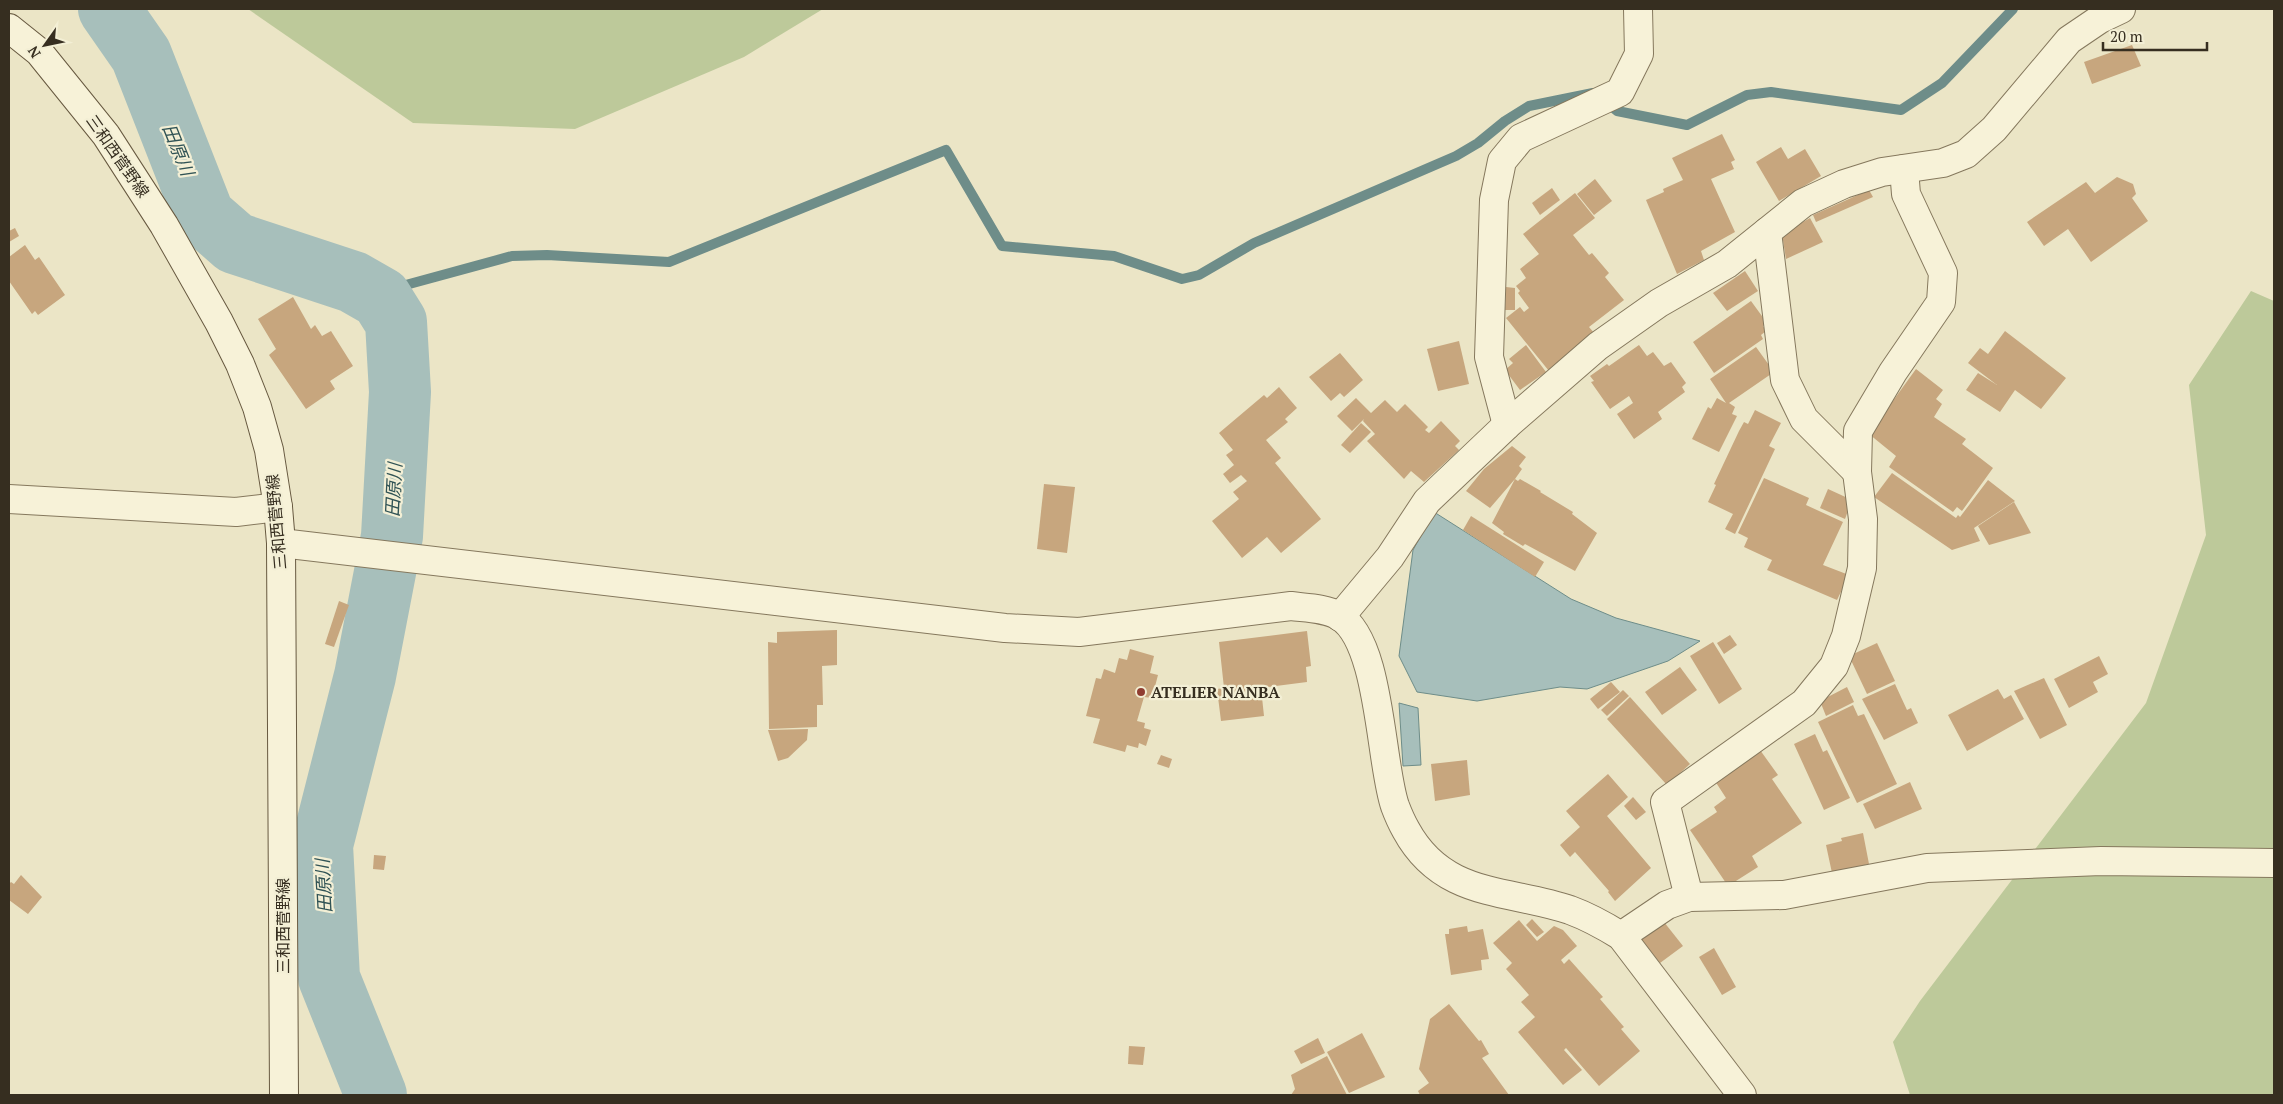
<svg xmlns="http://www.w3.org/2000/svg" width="2283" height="1104" font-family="'PT Serif','Noto Sans JP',serif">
<rect width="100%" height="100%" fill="#ebe5c6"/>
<g fill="#bdc99a">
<polygon points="248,9 823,9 744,57 575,129 413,123"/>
<polygon points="2251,291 2274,301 2274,1095 1910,1095 1893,1042 1920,1001 2146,703 2206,535 2189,385"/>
</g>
<g fill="#a7bfbb" stroke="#6e8d89">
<polygon points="1434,512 1571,599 1616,618 1700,641 1668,661 1587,689 1560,687 1477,701 1417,692 1399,656 1413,550"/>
<polygon points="1399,703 1418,708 1421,765 1403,766"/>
</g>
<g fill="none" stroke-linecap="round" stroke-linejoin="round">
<g stroke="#6e8d89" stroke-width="10">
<polyline points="1605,101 1617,111 1687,125 1747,95 1771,92 1901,110 1942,83 2013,9"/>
<polyline points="381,298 402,286 512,256 547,255 669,262 946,150 1002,246 1114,256 1182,279 1199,275 1254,243 1456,156 1478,143 1505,121 1529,106 1593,93"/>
</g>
<polyline stroke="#a7bfbb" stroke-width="62" points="109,9 141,55 204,216 235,243 353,282 381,298 396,322 400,392 392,536 365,676 322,845 329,978 376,1095"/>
</g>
<g fill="#c7a67e">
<polygon points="2132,45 2141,66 2092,84 2084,62"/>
<polygon points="1722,134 1735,160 1731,162 1734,169 1711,179 1735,232 1701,251 1704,260 1677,274 1646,200 1664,192 1663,189 1683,180 1672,158"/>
<polygon points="1781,147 1788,159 1805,149 1821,176 1779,201 1756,162"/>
<polygon points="2117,177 2133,184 2136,194 2132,198 2148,221 2091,262 2068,229 2044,246 2027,222 2086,182 2095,193"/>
<polygon points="1595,179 1612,201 1594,215 1577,194"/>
<polygon points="1552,188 1560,200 1540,215 1532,203"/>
<polygon points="1869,190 1873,197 1816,222 1813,215"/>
<polygon points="1575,193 1595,218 1573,235 1589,255 1592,253 1609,273 1605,277 1624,300 1589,327 1595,334 1549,371 1506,318 1520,307 1524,312 1529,308 1518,293 1520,291 1516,286 1526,278 1520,269 1539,254 1523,234"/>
<polygon points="1810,218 1823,242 1786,259 1782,234"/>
<polygon points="15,228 19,236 9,242 9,231"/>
<polygon points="25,245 35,260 39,257 65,295 38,315 35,311 32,314 9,281 9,257"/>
<polygon points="1745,271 1758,291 1727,311 1713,293"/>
<polygon points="1506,287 1515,288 1515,310 1505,310"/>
<polygon points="293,297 311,329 315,325 322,336 331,331 353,366 330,381 335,389 306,409 269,355 276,349 258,319"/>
<polygon points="1751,301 1767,323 1763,326 1766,331 1761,335 1763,339 1714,373 1693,342"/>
<polygon points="2005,331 2066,378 2041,409 2015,390 2000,412 1966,390 1978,373 1997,385 1968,363 1980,348 1988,354"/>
<polygon points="1459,341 1469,384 1438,391 1427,349"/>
<polygon points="1526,345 1546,372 1520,390 1505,370 1513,363 1509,359"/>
<polygon points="1639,345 1647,356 1653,352 1664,366 1671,362 1686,383 1682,387 1685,392 1658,412 1662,419 1634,439 1617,414 1633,403 1629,396 1610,409 1591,382 1594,381 1590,376 1607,364 1609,366"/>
<polygon points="1756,347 1774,372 1729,403 1735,407 1732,414 1737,416 1719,452 1692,439 1708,407 1711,409 1717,398 1726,403 1710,379"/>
<polygon points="1340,353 1363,380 1344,397 1340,393 1331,401 1309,377"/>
<polygon points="1916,369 1943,390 1936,399 1942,404 1934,417 1966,439 1962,444 1993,468 1962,511 1957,507 1953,512 1889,467 1896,456 1869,434"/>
<polygon points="1279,387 1297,408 1285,419 1288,422 1266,440 1281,458 1275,463 1321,519 1281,553 1267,537 1242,558 1212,521 1239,499 1233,492 1247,481 1241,475 1230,483 1223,474 1234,465 1226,455 1233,450 1219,433 1264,395 1267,398"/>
<polygon points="1356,398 1371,413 1385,400 1397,412 1405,404 1428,427 1425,430 1429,433 1441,421 1460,441 1455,446 1459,450 1424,482 1411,471 1404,479 1367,441 1375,434 1363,421 1364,419 1352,431 1337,416"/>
<polygon points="1755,410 1781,423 1769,446 1775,449 1735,534 1725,529 1733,514 1708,502 1716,485 1714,484 1739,431 1744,422 1748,424"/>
<polygon points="1361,423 1371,432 1350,453 1341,445"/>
<polygon points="1512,446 1526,457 1519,466 1522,469 1515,479 1518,481 1520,479 1541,491 1540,492 1573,512 1572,514 1597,533 1575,571 1525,544 1523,546 1503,534 1504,532 1492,523 1515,479 1490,508 1466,491 1484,469"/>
<polygon points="1892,473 1956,518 1958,515 1960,517 1988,480 2015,501 1974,528 1980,541 1952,550 1874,497"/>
<polygon points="1764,478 1809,498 1806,505 1843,522 1823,565 1849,575 1837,600 1767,570 1772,560 1744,547 1748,538 1738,533"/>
<polygon points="1044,484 1075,487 1067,553 1037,549"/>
<polygon points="1828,489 1852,500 1845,519 1820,508"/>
<polygon points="2014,502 2031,533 1989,545 1978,526"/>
<polygon points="1471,516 1544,562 1535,577 1463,530"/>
<polygon points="339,601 349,605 334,647 325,644"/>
<polygon points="837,630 837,665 822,666 823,705 817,705 817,727 769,729 768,642 777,643 777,632"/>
<polygon points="1307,631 1311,666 1306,667 1307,682 1261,688 1264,716 1221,721 1217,689 1224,688 1219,642"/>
<polygon points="1730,635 1737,645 1724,654 1717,643"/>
<polygon points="1713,642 1742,689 1719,704 1690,656"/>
<polygon points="1877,643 1895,681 1867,694 1849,656"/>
<polygon points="1130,649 1154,656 1150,673 1158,675 1152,698 1144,697 1137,721 1145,723 1144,728 1151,730 1146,746 1139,743 1138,748 1127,745 1125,752 1093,743 1100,719 1086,716 1096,678 1101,679 1104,669 1115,673 1119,658 1127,660"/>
<polygon points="2099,656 2108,674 2093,682 2098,692 2069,708 2054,679"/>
<polygon points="1680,667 1697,690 1662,715 1645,692"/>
<polygon points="2044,678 2067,725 2040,739 2014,691"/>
<polygon points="1611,682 1620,692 1598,709 1590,699"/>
<polygon points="1895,684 1907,710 1911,708 1918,723 1884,740 1862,699"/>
<polygon points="1847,687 1854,702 1826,716 1820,701"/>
<polygon points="1998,689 2004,699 2011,695 2024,719 1967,751 1948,715"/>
<polygon points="1623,690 1629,696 1607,716 1601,710"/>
<polygon points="1630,697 1690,764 1667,785 1607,719"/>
<polygon points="1853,705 1858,716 1864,714 1897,784 1857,803 1818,722"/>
<polygon points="808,729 807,740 788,758 778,761 768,730"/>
<polygon points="1815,734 1823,752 1827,750 1850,798 1824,810 1794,744"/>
<polygon points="1760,750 1778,775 1772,779 1802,823 1752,856 1758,867 1728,886 1690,830 1717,812 1714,807 1726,798 1715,781"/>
<polygon points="1161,755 1172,759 1169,768 1157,764"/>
<polygon points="1467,760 1470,795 1435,801 1431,764"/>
<polygon points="1608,774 1628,797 1607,816 1651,868 1615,901 1608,892 1609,891 1575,852 1570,857 1560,845 1580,827 1566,811"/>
<polygon points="1910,782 1922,809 1875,829 1863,804"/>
<polygon points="1633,797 1646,812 1636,820 1624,806"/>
<polygon points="1863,833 1869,864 1832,873 1826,845 1842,841 1841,838"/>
<polygon points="374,855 386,856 384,870 373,869"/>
<polygon points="21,875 42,897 28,914 9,900 9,884 11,882 14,884"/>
<polygon points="1532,919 1544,932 1537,937 1526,925"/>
<polygon points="1519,920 1537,941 1554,926 1563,930 1577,946 1561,960 1564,964 1569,959 1603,997 1600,999 1624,1027 1621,1029 1640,1051 1599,1086 1566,1048 1564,1050 1582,1070 1563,1085 1518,1032 1535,1017 1521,1002 1529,995 1506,969 1512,963 1493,943"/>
<polygon points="1664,922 1683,946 1660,963 1641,939"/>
<polygon points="1467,926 1468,932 1483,929 1489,959 1481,960 1482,970 1451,975 1445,934 1449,934 1449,929"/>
<polygon points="1714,948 1736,987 1722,995 1699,957"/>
<polygon points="1449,1004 1479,1041 1481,1040 1489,1054 1482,1058 1509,1095 1420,1095 1418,1091 1429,1083 1419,1069 1430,1019"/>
<polygon points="1362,1033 1385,1077 1349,1093 1327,1052"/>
<polygon points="1318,1038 1325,1053 1301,1064 1294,1051"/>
<polygon points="1129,1046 1145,1047 1143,1065 1128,1064"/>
<polygon points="1327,1056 1347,1095 1291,1095 1295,1089 1291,1075"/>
</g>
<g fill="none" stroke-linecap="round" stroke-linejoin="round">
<g stroke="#85785d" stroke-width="30">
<g id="minor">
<polyline points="1767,232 1785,380 1804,419 1857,472"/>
<polyline points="1507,425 1489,357 1494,200 1502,161 1521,138 1620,92 1639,54 1638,9"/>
<polyline points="9,499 236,512 278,507"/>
<path d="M281,543l724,85 74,4 212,-26c16,2 34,2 48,10 42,25 41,147 56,190 3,8 7,17 11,24 37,68 101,59 164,80 19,7 35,16 51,26l121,159"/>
<polyline points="1340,617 1390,557 1427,501 1507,425 1598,346 1659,303 1727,264 1803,203 1844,184 1882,172 1943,163 1966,154 1994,129 2069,40 2100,19 2121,9"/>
<polyline points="1689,897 1665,802 1804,703 1834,666 1846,636 1862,568 1863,519 1857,472 1858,431 1893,372 1941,302 1943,273 1906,194 1904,169"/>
<polyline points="1621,936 1667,905 1689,897 1784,895 1927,868 2101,861 2274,863"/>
</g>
</g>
<g stroke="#675940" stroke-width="30">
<polyline id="secondary" points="9,28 39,52 106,135 164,225 219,322 240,364 257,407 269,450 278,507 281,543 284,1095"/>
</g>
<use href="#minor" stroke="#f7f2d8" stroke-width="28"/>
<use href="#secondary" stroke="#f7f2d8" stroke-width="28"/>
</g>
<circle fill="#903d31" stroke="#f3efd5" stroke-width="2" cx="1141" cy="692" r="5"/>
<g text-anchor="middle" stroke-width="4.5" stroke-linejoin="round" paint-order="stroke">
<g font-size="16" fill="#362e20" stroke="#f3efd5">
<text transform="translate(118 156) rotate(55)" y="6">三和西菅野線</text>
<text transform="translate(276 522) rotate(-95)" y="6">三和西菅野線</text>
<text transform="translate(283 926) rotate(-90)" y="6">三和西菅野線</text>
</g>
<g font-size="16" font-weight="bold" fill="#362e20" stroke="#f3efd5" text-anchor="start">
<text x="1151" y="698">ATELIER NANBA</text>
</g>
<g font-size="18" font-style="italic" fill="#305355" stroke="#f3efd5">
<text transform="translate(178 150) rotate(68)" y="6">田原川</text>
<text transform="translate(394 490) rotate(-87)" y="6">田原川</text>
<text transform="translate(324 886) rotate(-93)" y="6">田原川</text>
</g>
</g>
<rect width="2283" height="1104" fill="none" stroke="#362e20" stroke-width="20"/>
<g transform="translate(45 45) rotate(237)" stroke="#f3efd5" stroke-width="4" paint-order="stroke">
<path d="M0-4L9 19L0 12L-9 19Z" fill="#362e20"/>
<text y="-8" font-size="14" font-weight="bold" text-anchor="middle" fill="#362e20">N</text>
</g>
<path d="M2103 42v8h104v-8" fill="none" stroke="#362e20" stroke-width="2.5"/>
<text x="2110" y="42" font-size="15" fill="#362e20" stroke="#f3efd5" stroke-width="4" paint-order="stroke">20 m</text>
</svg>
